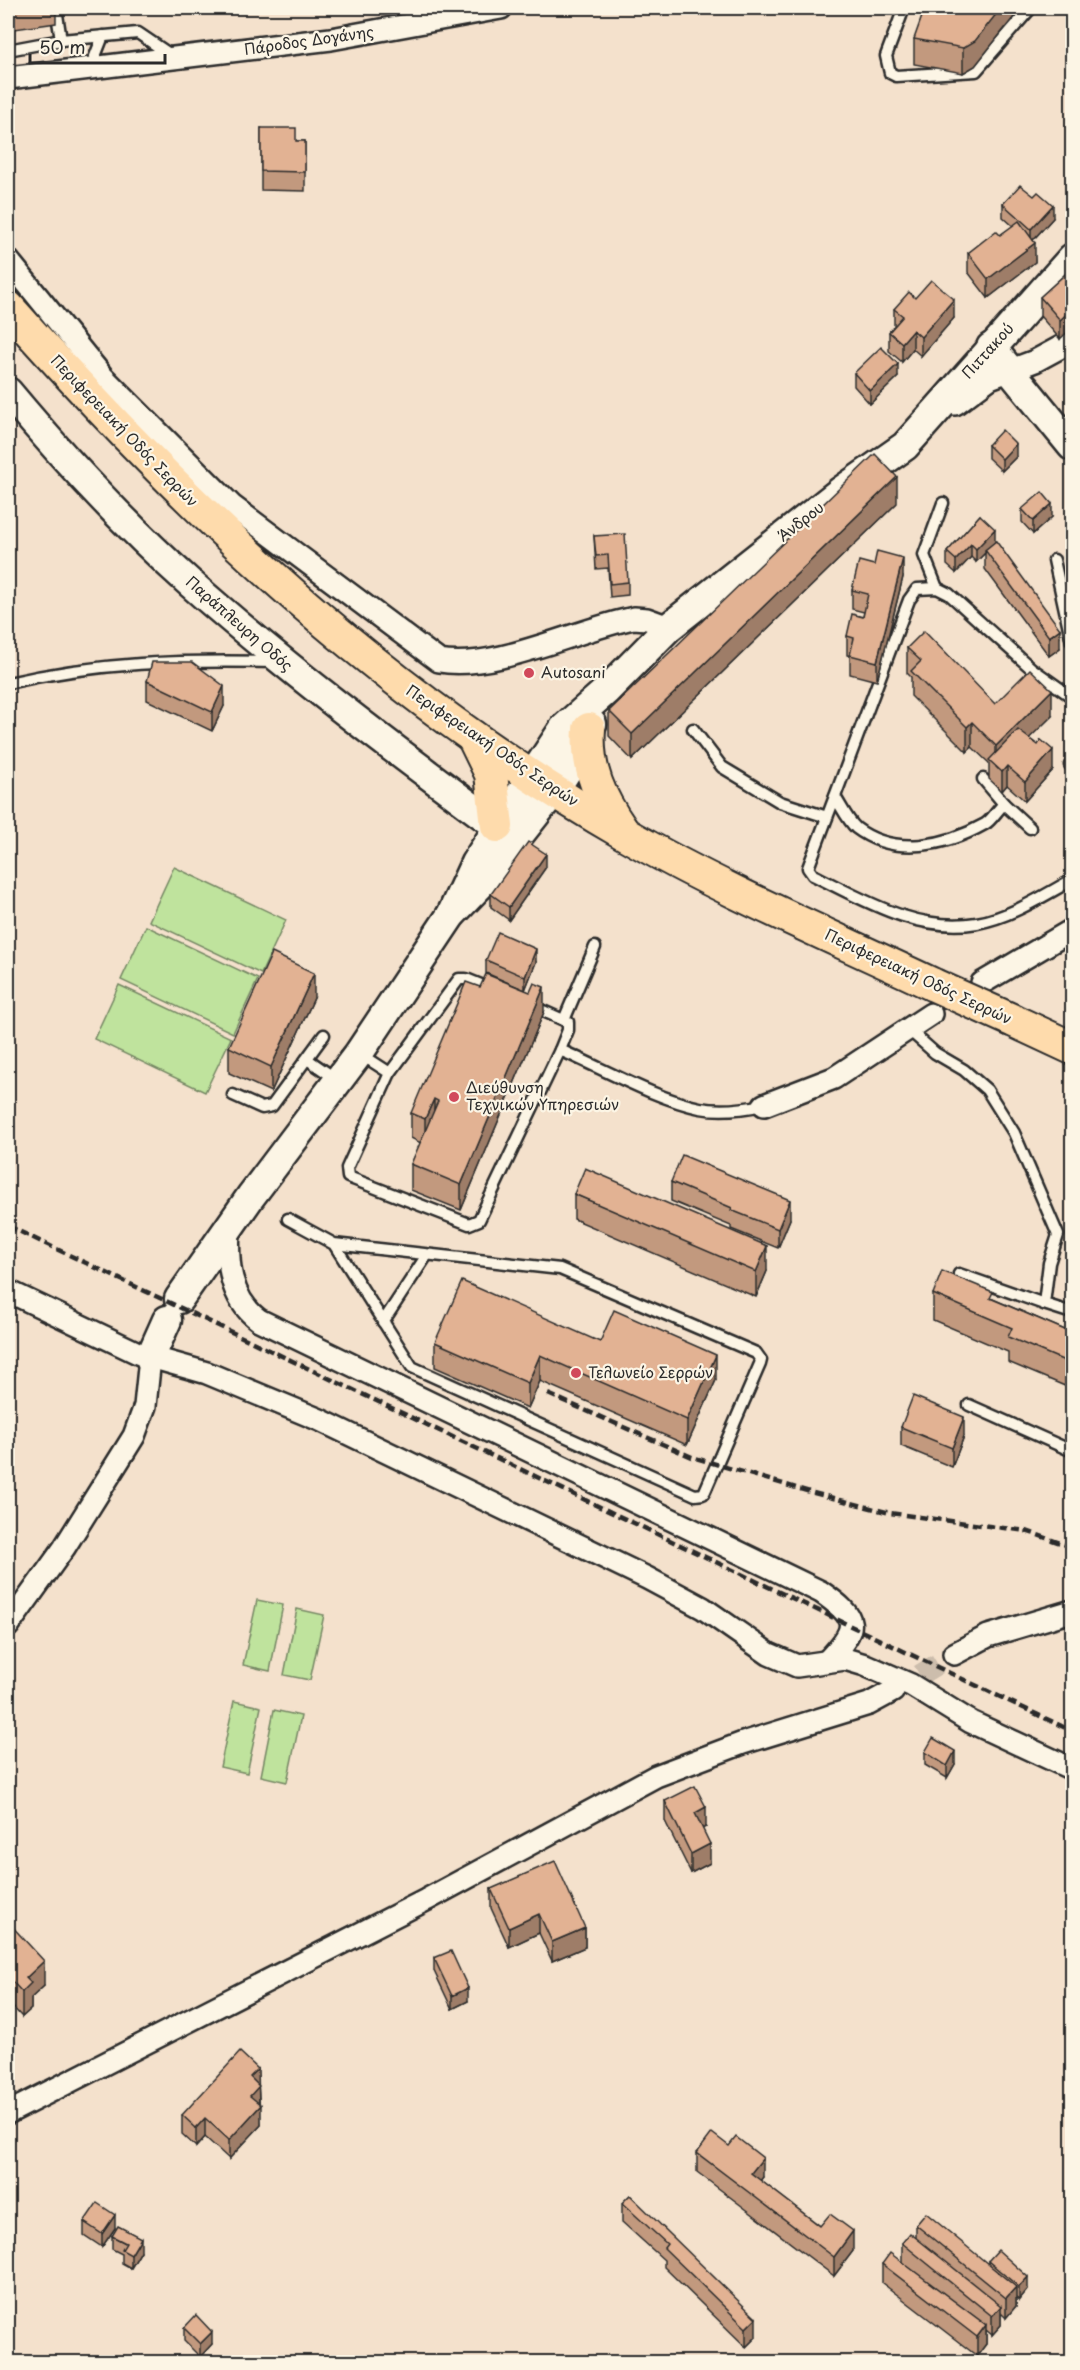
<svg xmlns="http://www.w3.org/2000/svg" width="1080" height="2370" font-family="'Playpen Sans',sans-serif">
<rect width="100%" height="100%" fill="#f4e1cc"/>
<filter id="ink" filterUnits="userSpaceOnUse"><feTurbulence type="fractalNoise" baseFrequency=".0167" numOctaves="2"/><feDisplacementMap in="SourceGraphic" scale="12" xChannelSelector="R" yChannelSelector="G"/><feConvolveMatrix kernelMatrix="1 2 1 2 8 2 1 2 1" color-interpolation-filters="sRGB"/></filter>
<g filter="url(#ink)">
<g fill="#bfe39d" stroke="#758764" stroke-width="1.5">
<polygon points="174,867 286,920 261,974 149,921"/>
<polygon points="146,926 258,979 233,1033 121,980"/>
<polygon points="119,985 231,1038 205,1092 94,1039"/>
<polygon points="257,1600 283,1605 270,1671 243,1665"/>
<polygon points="297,1609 324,1615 310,1680 284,1675"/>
<polygon points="234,1701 261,1707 247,1773 220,1767"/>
<polygon points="274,1710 301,1716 287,1782 261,1776"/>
</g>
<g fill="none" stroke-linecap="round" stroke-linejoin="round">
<polyline stroke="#ccbdac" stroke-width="21" stroke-dasharray="21 10" stroke-linecap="butt" points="893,1691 954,1654"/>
<g stroke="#2b2b2b" stroke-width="15">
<g id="lane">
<polyline points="56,8 61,40"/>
<polyline points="904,8 886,56 890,73 896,76 976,71 1031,8"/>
<polyline points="8,50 61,40 138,33 172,56"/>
<polyline points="90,69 103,36"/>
<polyline points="1054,560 1072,642"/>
<polyline points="937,588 924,555 943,503"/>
<path d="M8,683c91,-21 173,-23 266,-21"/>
<path d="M1072,697l-41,-29 -82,-74 -12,-6 -20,1 -8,11 -101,268 5,7c51,25 104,58 164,48 34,-6 66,-27 95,-43"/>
<polyline points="693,729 722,767 780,802 827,817"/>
<polyline points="1070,765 1072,766"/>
<polyline points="983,779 1004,804"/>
<path d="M835,797c6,9 13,24 21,31 38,29 90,18 129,-4 7,-4 12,-14 19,-20l26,24"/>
<polyline points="532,1006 568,1022 568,1030 560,1050"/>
<polyline points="564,1020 595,947"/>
<polyline points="908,1029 935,1053 964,1070 987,1090 1014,1133 1058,1235 1049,1263 1044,1304 1072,1313"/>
<path d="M359,1053l31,20 -43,95 1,9 121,47 10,-4 81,-170c42,18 96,49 140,58 21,4 44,1 64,-3"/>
<polyline points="307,1059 336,1079"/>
<polyline points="390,1073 459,979 466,979 493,990"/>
<polyline points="233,1095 262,1108 272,1106 324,1035"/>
<polyline points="288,1219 334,1244 560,1269 756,1353 761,1360 760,1364 705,1491 703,1494 695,1495 412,1367 334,1244"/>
<polyline points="959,1274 1044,1304"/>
<polyline points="383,1322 427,1255"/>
<polyline points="969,1405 1072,1451"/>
</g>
</g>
<g stroke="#2b2b2b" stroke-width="26">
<g id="street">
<polyline points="8,78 331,39 501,8"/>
<path d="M8,260l95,117 129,129 207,155c57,10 138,-32 195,-43l13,1 22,8"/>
<polyline points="955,404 990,378 1035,361 1072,341"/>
<polyline points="982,983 1072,930"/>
<polyline points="764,1105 834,1078 931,1014"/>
<path d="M229,1227c-2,35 0,71 30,93l562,272c37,26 39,34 7,68"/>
<polyline points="8,1291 140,1354 207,1373 320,1420 647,1578 703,1608 769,1654 797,1666 845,1659 865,1665 911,1685 971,1722 1072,1769"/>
<polyline points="8,1626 64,1548 134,1436 145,1406 150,1358"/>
<polyline points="954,1654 988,1636 1072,1611"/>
<polyline points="8,2113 426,1900 656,1776 743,1743 869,1704 893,1691"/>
</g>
</g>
<g stroke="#2b2b2b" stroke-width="33">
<g id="secondary">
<polyline points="991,347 1072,446"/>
<path d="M8,392c56,67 117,133 182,191 98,87 202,165 307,243"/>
<polyline points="451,915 475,863 564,728 607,690 669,627 841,491 905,446 1072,258"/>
<polyline points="179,1299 251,1196 359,1053 451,915 479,886 554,791 577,755 592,724"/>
<polyline points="150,1358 167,1320"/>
</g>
</g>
<g stroke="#2b2b2b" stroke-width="36">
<g id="primary">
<path d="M8,307c182,206 378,390 617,527 99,57 206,102 309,151"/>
<path d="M589,729c-3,40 11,69 33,101"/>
<polyline points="473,737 491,774 497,826"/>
<polyline points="1014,1021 1072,1048"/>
</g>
</g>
<use href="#lane" stroke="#fcf5e5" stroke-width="10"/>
<use href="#street" stroke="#fcf5e5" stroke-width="21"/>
<use href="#secondary" stroke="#fcf5e5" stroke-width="28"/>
<use href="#primary" stroke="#fedbac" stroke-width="32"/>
<g stroke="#2b2b2b" stroke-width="4.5" stroke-dasharray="9 4.5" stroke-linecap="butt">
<polyline points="8,1226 1072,1731"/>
<polyline points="548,1394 692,1457 810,1492 890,1513 1026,1531 1072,1547"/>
</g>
<g stroke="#2b2b2b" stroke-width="36" stroke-linecap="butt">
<polyline id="primary-bridge" points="934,985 1014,1021"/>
</g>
<use href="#primary-bridge" stroke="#fedbac" stroke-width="32"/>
</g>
<g fill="#c2997e" stroke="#2b2b2b" stroke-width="1.5">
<polygon points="12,8 56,8 56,23 15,29"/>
<polygon points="1021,8 975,66 963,73 914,64 914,39"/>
<polygon points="261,128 296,141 305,141 305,191 261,190"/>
<polygon points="1003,204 1053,218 1033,240 1035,262 988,298 968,272 968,253 1000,235 1013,226 1003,217"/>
<polygon points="1072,268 1060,339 1040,316 1040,297"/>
<polygon points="915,298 954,318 921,356 913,349 902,362 889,351 889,332 894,326 894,309"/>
<polygon points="854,373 898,377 870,404 854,386"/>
<polygon points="988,445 1016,457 1002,471 988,458"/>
<polygon points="897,503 632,760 609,736 609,711"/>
<polygon points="1022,509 1052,517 1033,534 1022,522"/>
<polygon points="980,515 995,542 993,544 1060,648 1049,656 985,569 985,553 976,562 971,557 956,573 947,565 947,552"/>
<polygon points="594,536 628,582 628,595 610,597 608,568 596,569"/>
<polygon points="903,577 877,681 850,674 850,656 847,655 847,636 863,617 864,612 852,609 852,590"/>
<polygon points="907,648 995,704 1052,716 1029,738 1053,770 1025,801 1007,785 1002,791 989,779 989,763 972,747 967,752 911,696 911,677 907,673"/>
<polygon points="147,681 224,706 212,731 147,700"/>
<polygon points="546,867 509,920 491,907 491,894"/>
<polygon points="486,960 536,962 525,990 486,973"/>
<polygon points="314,998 271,1092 229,1073 229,1047"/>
<polygon points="544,1012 461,1210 411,1190 411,1164 421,1143 411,1138 411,1113"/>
<polygon points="671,1182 790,1219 778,1248 731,1229 731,1226 671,1201"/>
<polygon points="574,1194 767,1271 756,1297 574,1219"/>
<polygon points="933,1294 993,1299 1072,1333 1072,1389 1008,1362 1008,1352 933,1320"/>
<polygon points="435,1342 600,1342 716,1380 687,1445 540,1381 528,1408 435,1367"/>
<polygon points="901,1427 964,1436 952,1467 901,1446"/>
<polygon points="925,1752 955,1764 947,1778 925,1765"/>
<polygon points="665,1801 706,1827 702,1828 710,1863 691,1873 665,1821"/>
<polygon points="491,1889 585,1928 585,1947 552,1961 539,1933 509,1947 491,1908"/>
<polygon points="8,1922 44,1986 31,1998 31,2009 22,2017 8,2002"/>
<polygon points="434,1958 468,2001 452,2009 434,1971"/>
<polygon points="258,2084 261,2125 229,2159 205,2137 196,2147 182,2134 182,2115"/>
<polygon points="729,2146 763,2177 760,2180 853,2251 834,2276 697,2172 697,2153"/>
<polygon points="630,2195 756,2337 746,2347 664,2267 664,2260 622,2222 622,2203"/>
<polygon points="84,2222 115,2228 102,2247 84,2235"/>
<polygon points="916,2225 988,2264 988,2261 1028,2289 1019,2300 1016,2298 1016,2306 1006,2318 1001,2313 1001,2325 992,2335 986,2330 986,2344 977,2356 882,2283 882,2264 902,2262 902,2243 916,2238"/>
<polygon points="112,2236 141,2251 131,2268 122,2263 122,2254 112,2249"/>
<polygon points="184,2328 212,2344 200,2357 184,2341"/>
</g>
<g fill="#9e7d67" stroke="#2b2b2b" stroke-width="1.5">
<polygon points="1001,8 1021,8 975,66 963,73 963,48"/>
<polygon points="1053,205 1053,218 1031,242 1031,229"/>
<polygon points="1035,243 1035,262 988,298 988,279"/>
<polygon points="954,299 954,318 921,356 921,337"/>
<polygon points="1072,309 1072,328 1060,339 1060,320"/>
<polygon points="913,330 913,349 902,362 902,343"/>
<polygon points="898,364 898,377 870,404 870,391"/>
<polygon points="1016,444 1016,457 1002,471 1002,459"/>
<polygon points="897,477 897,503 632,760 632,734"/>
<polygon points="1052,504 1052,517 1033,534 1033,521"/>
<polygon points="995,529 995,542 986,552 985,550 985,553 976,562 976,549"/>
<polygon points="971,544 971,557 956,573 956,560"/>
<polygon points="903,558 903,577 877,681 877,662"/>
<polygon points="1060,629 1060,648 1049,656 1049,637"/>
<polygon points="224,686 224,706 212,731 212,712"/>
<polygon points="1052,690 1052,716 998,769 996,767 996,746"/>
<polygon points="972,722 972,747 967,752 967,727"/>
<polygon points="1053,750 1053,770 1025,801 1025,782"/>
<polygon points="1007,766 1007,785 1002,791 1002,772"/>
<polygon points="546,854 546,867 509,920 509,907"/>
<polygon points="536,949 536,962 525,990 525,977"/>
<polygon points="314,973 314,998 271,1092 271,1067"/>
<polygon points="544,987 544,1012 461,1210 461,1185"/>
<polygon points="434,1099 434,1124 425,1144 425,1119"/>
<polygon points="790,1200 790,1219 778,1248 778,1229"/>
<polygon points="767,1246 767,1271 756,1297 756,1272"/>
<polygon points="540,1355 540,1381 528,1408 528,1383"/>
<polygon points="716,1355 716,1380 687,1445 687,1420"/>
<polygon points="964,1417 964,1436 952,1467 952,1448"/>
<polygon points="955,1751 955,1764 947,1778 947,1766"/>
<polygon points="706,1807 706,1827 695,1832 695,1813"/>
<polygon points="710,1844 710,1863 691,1873 691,1854"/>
<polygon points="539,1914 539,1933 509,1947 509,1928"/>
<polygon points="585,1928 585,1947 552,1961 552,1942"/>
<polygon points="44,1961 44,1986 31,1998 31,2009 22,2017 22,1992 26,1978"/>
<polygon points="468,1988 468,2001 452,2009 452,1996"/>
<polygon points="258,2069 259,2105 250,2115 250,2077"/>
<polygon points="261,2105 261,2125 229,2159 229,2140"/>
<polygon points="205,2118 205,2137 196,2147 196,2128"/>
<polygon points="763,2158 763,2177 751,2192 751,2173"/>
<polygon points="115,2215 115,2228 102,2247 102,2234"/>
<polygon points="853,2231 853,2251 834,2276 834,2257"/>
<polygon points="141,2238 141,2251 131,2268 131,2255"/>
<polygon points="1028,2277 1028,2289 1019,2300 1019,2287"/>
<polygon points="1016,2287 1016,2306 1006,2318 1006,2298"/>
<polygon points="1001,2306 1001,2325 992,2335 992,2316"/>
<polygon points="756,2318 756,2337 746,2347 746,2328"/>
<polygon points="986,2325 986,2344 977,2356 977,2337"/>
<polygon points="212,2332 212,2344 200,2357 200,2344"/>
</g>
<g fill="#e2b293" stroke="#2b2b2b" stroke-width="1.5">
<polygon points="925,8 1001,8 975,41 963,48 914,39"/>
<polygon points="261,128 296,128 296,141 305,141 305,172 261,171"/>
<polygon points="1020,185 1034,196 1038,192 1053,205 1031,229 1003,204"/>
<polygon points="1019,221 1035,243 988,279 968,253 996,231 1000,235"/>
<polygon points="1072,268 1072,309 1060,320 1040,297"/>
<polygon points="931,280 954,299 921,337 913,330 902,343 889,332 903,316 894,309 909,292 915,298"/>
<polygon points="881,347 898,364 870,391 854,373"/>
<polygon points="1002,430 1016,444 1002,459 988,445"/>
<polygon points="875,454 897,477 632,734 609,711"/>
<polygon points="1042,492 1052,504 1033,521 1022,509"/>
<polygon points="980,515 995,529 976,549 971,544 956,560 947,552"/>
<polygon points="625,534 628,582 610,584 608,555 596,556 594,536"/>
<polygon points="996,541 1060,629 1049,637 985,550"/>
<polygon points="877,551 903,558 877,662 850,655 854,638 847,636 852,614 863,617 868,594 852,590 859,561 874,565"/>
<polygon points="924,631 995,704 1030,669 1052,690 996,746 972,722 967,727 911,671 921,661 907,648"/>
<polygon points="152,662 192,662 224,686 212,712 147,681"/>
<polygon points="1018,730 1038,745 1041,740 1053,750 1025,782 1007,766 1002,772 989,760"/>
<polygon points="528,842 546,854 509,907 491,894"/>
<polygon points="498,932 536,949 525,977 486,960"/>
<polygon points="272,953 314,973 271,1067 229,1047"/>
<polygon points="486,974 530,992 534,983 544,987 461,1185 411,1164 438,1101 434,1099 425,1119 411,1113 466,982 480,987"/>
<polygon points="682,1155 790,1200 778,1229 731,1210 732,1208 671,1182"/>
<polygon points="585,1168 767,1246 756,1272 574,1194"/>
<polygon points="942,1271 993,1292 990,1298 1072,1333 1072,1364 1008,1337 1012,1328 933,1294"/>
<polygon points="462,1281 600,1342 614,1310 716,1355 687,1420 540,1355 528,1383 435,1342"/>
<polygon points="913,1396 964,1417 952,1448 901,1427"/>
<polygon points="933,1738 955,1751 947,1766 925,1752"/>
<polygon points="695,1786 706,1807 695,1813 710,1844 691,1854 665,1801"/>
<polygon points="555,1861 585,1928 552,1942 539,1914 509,1928 491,1889"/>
<polygon points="8,1922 44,1961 26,1978 31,1983 22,1992 8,1977"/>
<polygon points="451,1951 468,1988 452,1996 434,1958"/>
<polygon points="240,2052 258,2069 250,2077 259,2086 250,2096 261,2105 229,2140 205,2118 196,2128 182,2115"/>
<polygon points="712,2133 729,2146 736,2137 763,2158 751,2173 820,2226 830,2214 853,2231 834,2257 697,2153"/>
<polygon points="630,2195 756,2318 746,2328 664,2248 667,2244 622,2203"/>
<polygon points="97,2203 115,2215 102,2234 84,2222"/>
<polygon points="926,2213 1016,2287 1006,2298 916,2225"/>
<polygon points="118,2226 141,2238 131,2255 122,2250 126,2243 112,2236"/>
<polygon points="910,2233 1001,2306 992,2316 902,2243"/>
<polygon points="998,2250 1028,2277 1019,2287 988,2261"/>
<polygon points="890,2253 986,2325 977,2337 882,2264"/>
<polygon points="196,2315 212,2332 200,2344 184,2328"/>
</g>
</g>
<g fill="#d1495b" stroke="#fcf5e5" stroke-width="2">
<circle cx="529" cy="673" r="6"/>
<circle cx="454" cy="1097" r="6"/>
<circle cx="576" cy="1373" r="6"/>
</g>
<g text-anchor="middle" stroke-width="4.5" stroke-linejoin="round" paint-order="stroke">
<g font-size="15" fill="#2b2b2b" stroke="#fcf5e5">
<text transform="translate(309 41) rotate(-8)" y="5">Πάροδος Δογάνης</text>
<text transform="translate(988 351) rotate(-48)" y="5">Πιττακού</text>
<text transform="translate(124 431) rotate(46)" y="5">Περιφερειακή Οδός Σερρών</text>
<text transform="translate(801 522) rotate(-38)" y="5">Άνδρου</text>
<text transform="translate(239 624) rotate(41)" y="5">Παράπλευρη Οδός</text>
<text transform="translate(492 746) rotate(34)" y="5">Περιφερειακή Οδός Σερρών</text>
<text transform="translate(918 977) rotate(25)" y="5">Περιφερειακή Οδός Σερρών</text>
</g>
<g font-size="15" fill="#2b2b2b" stroke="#fcf5e5" text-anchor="start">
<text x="541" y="678">Autosani</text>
<text x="466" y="1093">Διεύθυνση<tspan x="466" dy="17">Τεχνικών Υπηρεσιών</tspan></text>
<text x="588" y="1378">Τελωνείο Σερρών</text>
</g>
</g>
<rect width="1080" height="2370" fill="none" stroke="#fcf5e5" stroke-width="30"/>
<rect x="15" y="15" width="1050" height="2340" fill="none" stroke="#2b2b2b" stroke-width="2" filter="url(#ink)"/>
<path d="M30 54v9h135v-9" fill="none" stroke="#2b2b2b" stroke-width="3"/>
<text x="39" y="54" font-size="18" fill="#2b2b2b" stroke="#fcf5e5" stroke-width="4.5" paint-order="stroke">50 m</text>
</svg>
